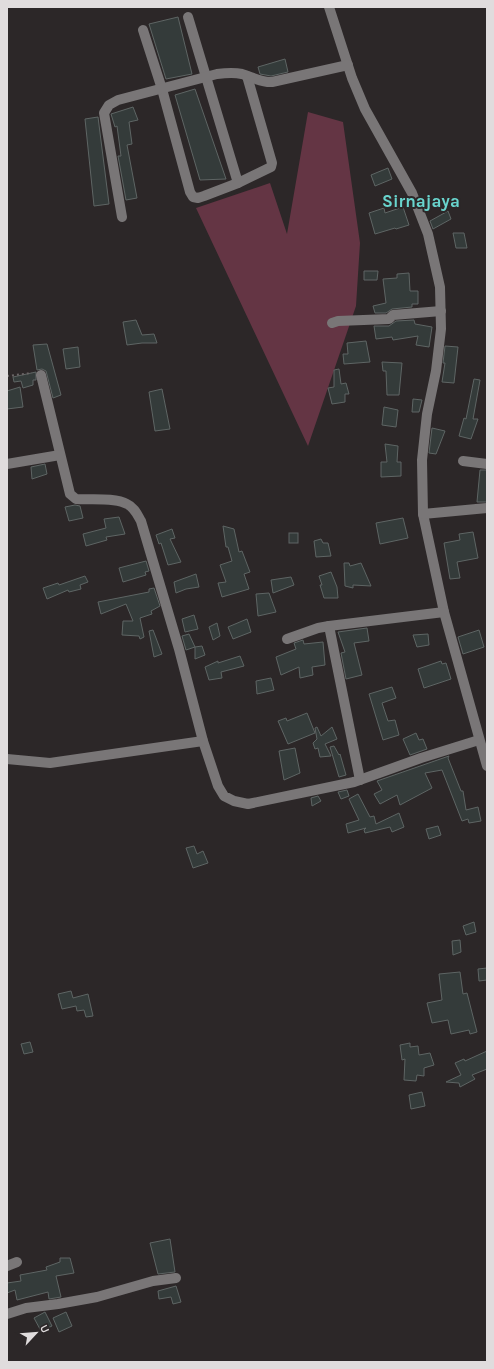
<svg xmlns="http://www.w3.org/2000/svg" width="494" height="1369" font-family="Karla,sans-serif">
<rect width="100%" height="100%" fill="#2c2728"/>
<polygon fill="#643544" points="308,112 343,122 360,243 356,306 308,446 196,208 270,183 287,234"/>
<g fill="#343b3a" stroke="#5e6564">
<polygon points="178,17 192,74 166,79 149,24"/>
<polygon points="285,59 288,72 271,76 260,74 258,67"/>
<polygon points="195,89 226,179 200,180 175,95"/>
<polygon points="133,107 138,120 129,122 132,144 127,145 137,198 126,200 118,156 121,156 117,126 115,127 111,114"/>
<polygon points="98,117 109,204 94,206 85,119"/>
<polygon points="388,168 392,179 375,186 371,175"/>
<polygon points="403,207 409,225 396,229 395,228 375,234 369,213 384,208 385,213"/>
<polygon points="448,211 451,219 433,229 430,221"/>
<polygon points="453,233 464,233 467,248 456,248"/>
<polygon points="364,271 378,271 377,280 364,280"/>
<polygon points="409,273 410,291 418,291 418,304 412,304 412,307 392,309 386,313 375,313 373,306 386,303 383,279 397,278 397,274"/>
<polygon points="136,320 142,335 154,334 157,343 142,343 127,345 123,322"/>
<polygon points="414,320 415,324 432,327 429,347 416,345 418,336 393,340 392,337 376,339 374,326 389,326 396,321"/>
<polygon points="366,341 370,362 344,364 343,354 348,354 347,343"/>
<polygon points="47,344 61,395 53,398 46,371 42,369 37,370 33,345"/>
<polygon points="445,346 458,347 454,383 442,382 445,363 443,363"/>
<polygon points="78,347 80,367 66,369 63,349"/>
<polygon points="382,362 402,363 399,395 387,395 386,371 383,371"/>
<polygon points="339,369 341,384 346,383 349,394 345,394 345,402 332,404 328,388 334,387 334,370"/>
<polygon points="36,372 36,380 33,380 33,385 23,388 21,381 14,382 13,377"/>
<polygon points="474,379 480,380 473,419 478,419 471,439 459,436 464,418 466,419"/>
<polygon points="20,387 23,407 7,409 7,391"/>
<polygon points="162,389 170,429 155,431 149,392"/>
<polygon points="413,399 422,400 419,412 412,412"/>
<polygon points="384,407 398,410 396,427 382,425"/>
<polygon points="432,428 445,431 436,454 429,453"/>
<polygon points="385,444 398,446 397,462 401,462 401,476 381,477 381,462 387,462"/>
<polygon points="45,464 47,474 32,479 31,467"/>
<polygon points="480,470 487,470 487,502 477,502"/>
<polygon points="75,505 80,506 83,518 69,521 65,507"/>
<polygon points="119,517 125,534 106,537 107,540 86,546 83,534 106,528 104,519"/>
<polygon points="403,518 408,538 380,544 376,523"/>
<polygon points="223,526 234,529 239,552 242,551 250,572 244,574 249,589 222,597 218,583 226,582 220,565 232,561 228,547 226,547"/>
<polygon points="172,529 175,538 170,539 181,562 168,565 161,543 159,544 156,535"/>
<polygon points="473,532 478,558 457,562 460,578 450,579 444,543 460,540 459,534"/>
<rect x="289" y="533" width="9" height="10"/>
<polygon points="321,539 323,543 328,543 331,556 316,557 314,541"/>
<polygon points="146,561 149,571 145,572 146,575 123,582 119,568"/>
<polygon points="344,563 349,563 350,566 361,563 371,586 353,585 353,588 345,586"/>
<polygon points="331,572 337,587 338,598 324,598 320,585 322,585 319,576"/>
<polygon points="196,574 199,587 186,589 176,593 174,582"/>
<polygon points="85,576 88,582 80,585 81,589 69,592 68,590 47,599 43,588 58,583 59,585"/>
<polygon points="291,577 294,585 273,593 271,580"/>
<polygon points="154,588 160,606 151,611 152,614 140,618 144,637 140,639 139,636 122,635 123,621 133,621 126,604 101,614 98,602 149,592 149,589"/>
<polygon points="269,593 276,612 258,616 256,594"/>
<polygon points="194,615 198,629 185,632 182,619"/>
<polygon points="247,619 251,632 233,639 228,627"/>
<polygon points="217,623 220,636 213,640 209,627"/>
<polygon points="367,628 369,641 354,643 362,675 346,679 341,653 345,652 338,632"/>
<polygon points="153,630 162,654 154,657 149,631"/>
<polygon points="479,630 484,647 463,654 458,637"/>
<polygon points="189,634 195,647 186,650 182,636"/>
<polygon points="428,634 429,645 417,647 413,635"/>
<polygon points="303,640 304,644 323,642 325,665 312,667 313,675 300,678 299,667 281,675 276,657 296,649 294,643"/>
<polygon points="202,646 205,655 195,659 195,647"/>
<polygon points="240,656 244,666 221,672 222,678 209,680 205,667 218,661 218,663"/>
<polygon points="441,661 442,664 446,663 451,679 424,688 418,669"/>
<polygon points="271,678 274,690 257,694 256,681"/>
<polygon points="392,687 396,698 382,703 388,721 395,720 399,735 383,740 369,694"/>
<polygon points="307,713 315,733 288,744 278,721 286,718 287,721"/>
<polygon points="317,727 321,736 332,727 337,739 325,744 331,756 320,757 318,748 315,749 313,743 317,739 315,728"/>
<polygon points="416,733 419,740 423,739 427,749 410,755 403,739"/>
<polygon points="334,746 339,755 340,754 346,775 339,777 330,747"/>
<polygon points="295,748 300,773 284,780 279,751"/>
<polygon points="449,756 448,758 461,791 463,791 466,810 478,807 481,821 469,823 468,819 462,821 442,770 425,773 432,788 400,805 397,795 380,804 374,794 382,790 377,781"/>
<polygon points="347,790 349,796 341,799 338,792"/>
<polygon points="358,794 370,817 374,816 376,824 399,813 404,827 392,832 390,827 365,833 364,830 366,828 348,833 346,824 359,820 349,799"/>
<polygon points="318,796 321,801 312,806 311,798"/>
<polygon points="438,826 441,835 429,839 426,829"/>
<polygon points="194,846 197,854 203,851 208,863 193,868 186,848"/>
<polygon points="474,922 476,932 466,935 463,926"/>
<polygon points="460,940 461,952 453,955 452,941"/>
<polygon points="487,968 487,980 479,981 478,969"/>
<polygon points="460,972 463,994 467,993 477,1032 470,1034 469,1030 451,1034 448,1020 432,1023 427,1003 442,1000 439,974"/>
<polygon points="71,991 73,998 88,994 93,1016 86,1017 84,1010 77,1011 76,1006 62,1009 58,994"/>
<polygon points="30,1042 33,1052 24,1054 21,1044"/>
<polygon points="410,1043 410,1047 418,1046 419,1055 430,1053 434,1065 424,1068 424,1076 417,1075 416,1081 404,1080 405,1059 402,1060 400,1045"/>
<polygon points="487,1051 487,1069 472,1075 475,1079 460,1087 459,1083 446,1082 461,1075 455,1063 464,1059 465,1061"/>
<polygon points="422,1092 425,1106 411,1109 409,1095"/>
<polygon points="170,1239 175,1272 158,1274 150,1243"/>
<polygon points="60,1258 70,1258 74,1273 56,1276 61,1297 49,1299 48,1292 17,1300 15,1290 7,1293 7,1283 21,1281 20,1275 47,1270 46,1267 60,1262"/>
<polygon points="176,1286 181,1302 173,1304 171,1297 159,1299 158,1291"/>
<polygon points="45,1312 52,1326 41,1331 34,1318"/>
<polygon points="66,1312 72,1326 59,1332 53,1318"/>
</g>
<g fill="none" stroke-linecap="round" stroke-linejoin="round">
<polyline stroke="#6a6566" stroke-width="2" stroke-dasharray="2 3" stroke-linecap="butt" points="7,376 32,373"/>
<g stroke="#797677" stroke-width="10">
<polyline points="329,7 352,78 365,109 412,193 428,234 440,287 441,329 436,371 427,414 422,460 423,514 444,612 487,766"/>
<polyline points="188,17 238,183"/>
<polyline points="143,30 162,89 190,192 193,197 198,198 204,196 238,183 271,167 272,163 247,76"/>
<path d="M122,217l-18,-104 5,-8 9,-5 99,-26c8,-1 16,-2 25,0 10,3 20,9 30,8l76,-17"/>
<polyline points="332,323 338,321 389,319 393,315 441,311"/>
<path d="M41,375l29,119 6,5c14,1 39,-2 51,5 7,3 10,10 14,17l38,128 24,92 15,45 6,10 10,5 14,3 106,-22 67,-24 58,-18"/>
<polyline points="463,461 487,464"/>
<polyline points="7,464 60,455"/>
<polyline points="423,514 487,508"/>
<polyline points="329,626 360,780"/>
<polyline points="287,639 318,628 329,626 444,612"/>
<polyline points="7,759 50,763 203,741"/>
<polyline points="7,1266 17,1262"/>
<polyline points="7,1314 26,1308 58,1304 97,1297 153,1281 176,1278"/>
</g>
</g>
<g text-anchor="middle" stroke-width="4" stroke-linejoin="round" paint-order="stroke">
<g font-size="17" font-weight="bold" fill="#69d5ce" stroke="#2c2728">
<text x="421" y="207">Sirnajaya</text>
</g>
</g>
<rect width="494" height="1369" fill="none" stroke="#e0dcdd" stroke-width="16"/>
<g transform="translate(36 1333) rotate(64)" stroke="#2c2728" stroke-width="3" paint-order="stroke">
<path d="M0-3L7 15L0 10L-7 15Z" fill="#e0dcdd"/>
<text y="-6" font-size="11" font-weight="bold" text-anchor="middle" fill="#e0dcdd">U</text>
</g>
</svg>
